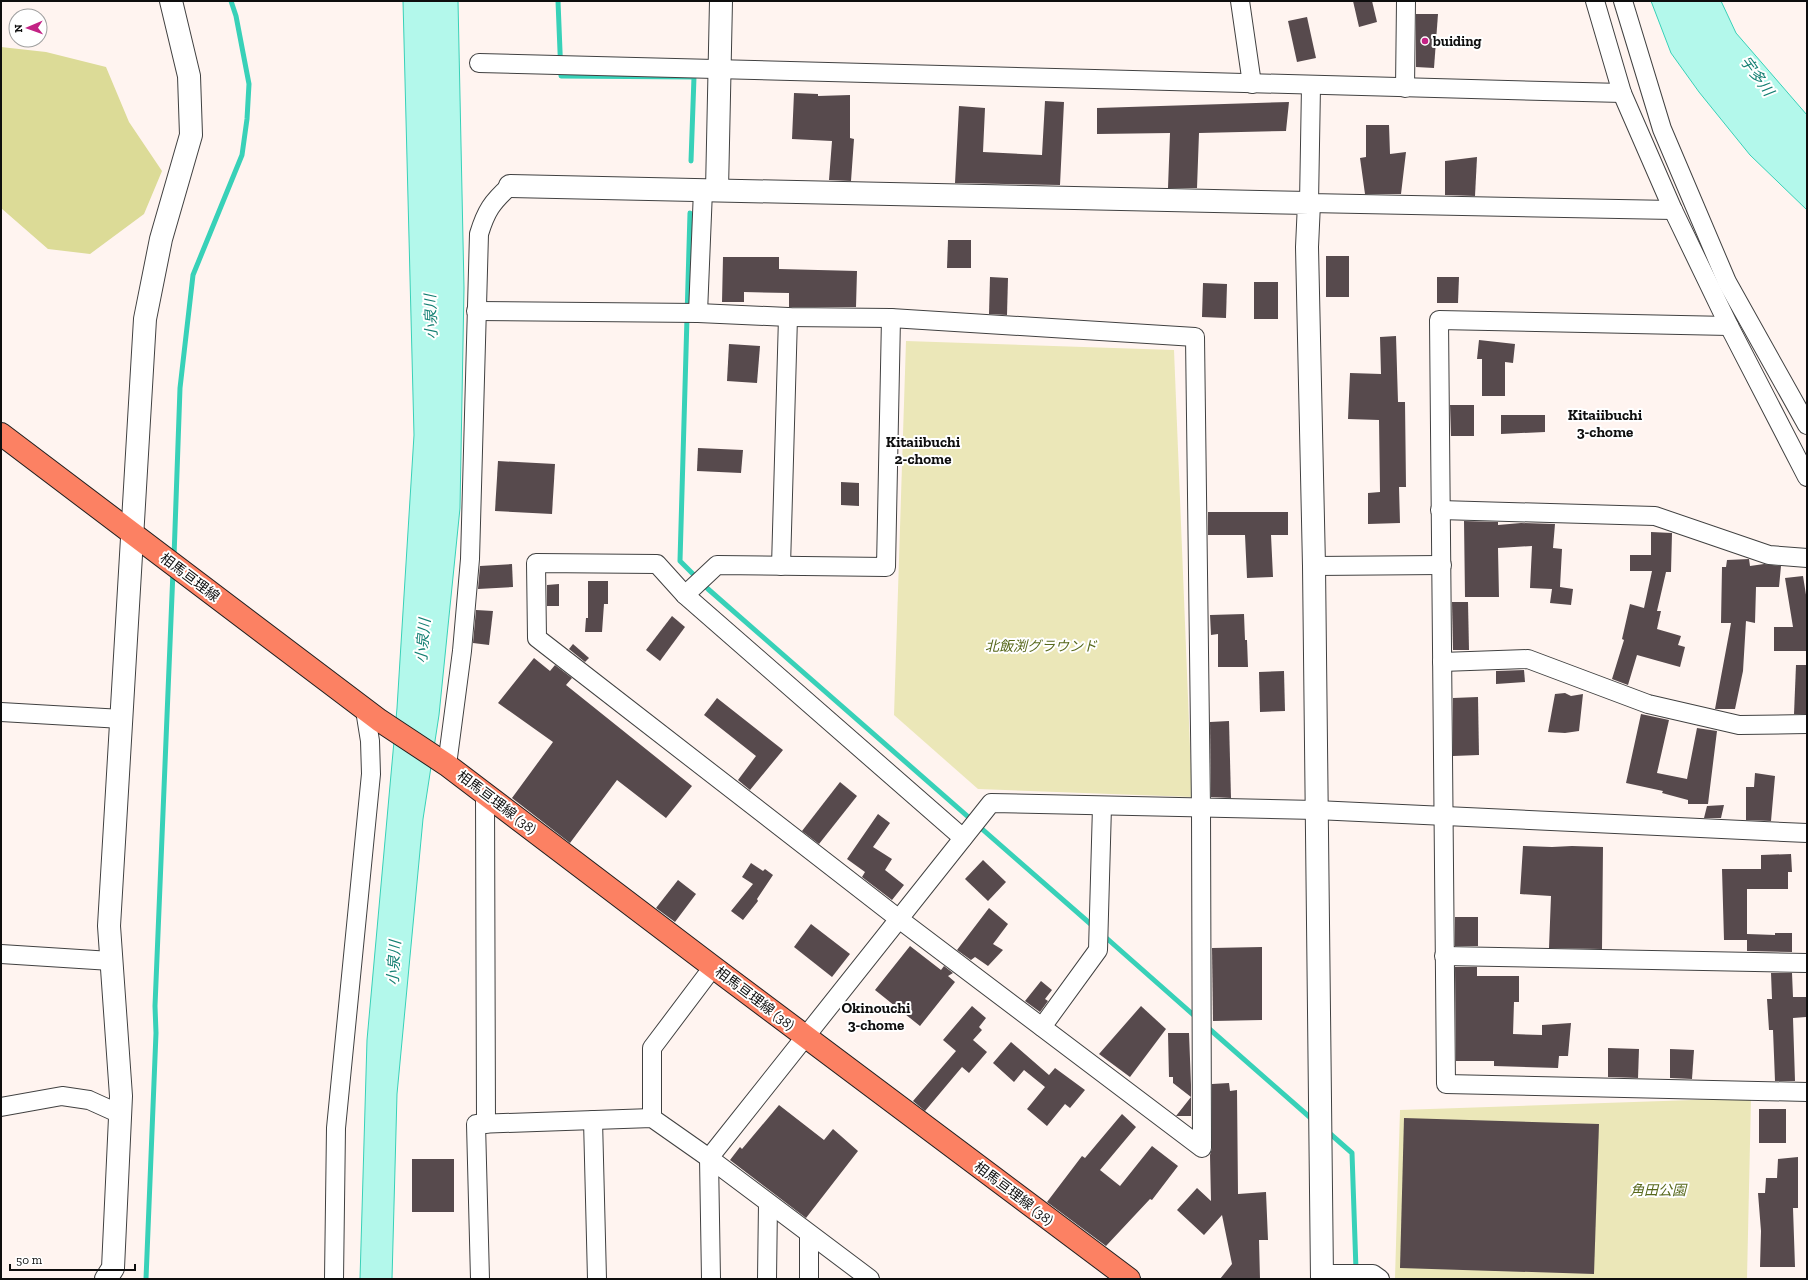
<svg xmlns="http://www.w3.org/2000/svg" width="1808" height="1280" font-family="'Zilla Slab','Noto Sans JP',serif">
<rect width="100%" height="100%" fill="#fff4f0"/>
<g fill="#ebe7b8">
<polygon points="906,341 1174,350 1192,797 978,789 894,715"/>
<polygon points="1751,1098 1747,1279 1395,1278 1400,1110"/>
</g>
<polygon fill="#dcdb97" points="1,47 46,52 106,67 129,122 162,171 144,214 90,254 48,249 1,208"/>
<g fill="#b3f8eb" stroke="#38d1b8">
<polygon points="403,1 458,1 464,288 460,508 439,715 423,819 397,1094 392,1279 360,1279 367,1040 397,708 414,435"/>
<polygon points="1651,1 1721,1 1736,33 1807,115 1807,210 1750,155 1699,92 1671,53"/>
</g>
<g fill="none" stroke-linecap="round" stroke-linejoin="round">
<g stroke="#38d1b8" stroke-width="5">
<polyline points="558,1 561,76 694,77 691,161"/>
<polyline points="690,213 680,561 708,589 1094,927"/>
<polyline points="174,557 180,388 193,275 242,155 247,119 249,84 236,16 231,1"/>
<polyline points="1103,935 1197,1018"/>
<polyline points="1206,1026 1313,1120"/>
<polyline points="1327,1131 1352,1153 1356,1270"/>
<polyline points="146,1279 156,1033 155,1006 173,571"/>
</g>
</g>
<g fill="#574a4d">
<polygon points="1353,1 1372,1 1377,22 1359,27"/>
<polygon points="1416,14 1438,14 1434,68 1416,67"/>
<polygon points="1307,17 1316,58 1297,62 1288,21"/>
<polygon points="794,93 818,94 818,96 850,95 850,138 854,139 851,181 829,180 832,141 792,139"/>
<polygon points="1045,101 1064,102 1060,185 955,183 959,106 985,108 983,152 1042,155"/>
<polygon points="1289,102 1286,131 1199,133 1197,188 1168,188 1170,133 1097,134 1097,108"/>
<polygon points="1366,125 1389,125 1390,154 1406,152 1401,194 1365,194 1360,158 1366,157"/>
<polygon points="1477,157 1475,196 1445,195 1445,161"/>
<polygon points="948,240 971,240 971,268 947,268"/>
<rect x="1326" y="256" width="23" height="41"/>
<polygon points="723,257 779,257 779,269 857,271 856,307 789,307 789,293 744,292 744,302 722,302"/>
<polygon points="990,277 1008,278 1007,315 989,314"/>
<polygon points="1437,277 1459,277 1458,303 1437,303"/>
<rect x="1254" y="282" width="24" height="37"/>
<polygon points="1203,283 1227,284 1226,318 1202,317"/>
<polygon points="1396,336 1398,402 1405,402 1406,487 1399,487 1400,523 1368,524 1368,493 1380,492 1379,420 1348,419 1350,373 1381,374 1380,337"/>
<polygon points="1479,340 1515,344 1513,363 1505,362 1505,396 1482,396 1482,359 1477,359"/>
<polygon points="729,344 760,346 757,383 727,381"/>
<polygon points="1450,405 1474,405 1474,436 1451,436"/>
<polygon points="1501,415 1545,415 1545,432 1501,434"/>
<polygon points="698,448 743,450 741,473 697,471"/>
<polygon points="498,461 555,464 552,514 495,511"/>
<polygon points="841,482 859,483 859,506 841,505"/>
<polygon points="1208,512 1288,512 1288,535 1271,535 1273,577 1247,578 1245,535 1208,535"/>
<polygon points="1464,521 1498,522 1498,525 1521,523 1555,524 1553,548 1562,549 1560,587 1573,589 1571,605 1550,603 1552,589 1530,588 1532,546 1498,548 1499,597 1465,597"/>
<polygon points="1651,532 1672,533 1671,572 1666,572 1657,611 1661,611 1657,629 1681,636 1678,645 1685,647 1680,667 1637,655 1628,685 1612,679 1624,640 1622,639 1630,604 1644,608 1652,571 1630,571 1630,555 1651,555"/>
<polygon points="1749,559 1750,566 1764,564 1781,566 1779,587 1756,587 1755,623 1746,621 1743,671 1735,709 1715,709 1731,623 1721,623 1722,567 1726,567 1727,560"/>
<polygon points="512,564 513,587 478,589 480,566"/>
<polygon points="1803,576 1807,601 1807,651 1774,651 1774,627 1793,627 1785,578"/>
<polygon points="588,581 608,581 608,604 604,604 602,632 585,632 586,618 588,618"/>
<polygon points="559,584 559,606 547,606 547,585"/>
<polygon points="1452,602 1468,602 1469,650 1453,650"/>
<polygon points="476,610 493,611 489,645 473,643"/>
<polygon points="1244,614 1245,640 1247,640 1248,667 1218,667 1218,634 1211,635 1210,615"/>
<polygon points="672,616 685,627 660,661 646,650"/>
<polygon points="573,644 589,658 585,662 569,649"/>
<polygon points="534,658 550,671 555,665 572,678 566,685 692,786 666,818 617,780 570,843 512,798 553,742 498,703"/>
<polygon points="1796,665 1807,665 1807,714 1794,714"/>
<polygon points="1524,670 1525,682 1496,684 1496,671"/>
<polygon points="1284,671 1285,711 1260,712 1259,672"/>
<polygon points="1565,693 1571,696 1583,694 1579,731 1565,733 1548,732 1555,694"/>
<polygon points="1478,697 1479,755 1453,756 1453,698"/>
<polygon points="717,698 783,750 750,790 738,780 756,756 704,715"/>
<polygon points="1641,714 1669,720 1657,773 1687,779 1697,728 1717,731 1708,804 1688,804 1688,800 1662,793 1663,791 1626,783"/>
<polygon points="1229,721 1231,798 1211,797 1210,722"/>
<polygon points="1755,773 1775,776 1771,821 1746,820 1746,787 1754,787"/>
<polygon points="840,782 857,796 819,844 802,831"/>
<polygon points="1724,805 1721,818 1704,818 1707,806"/>
<polygon points="878,814 890,823 873,847 892,859 885,870 904,885 892,900 862,877 865,872 847,859"/>
<polygon points="1523,846 1552,847 1572,846 1603,847 1602,949 1549,948 1551,896 1520,894"/>
<polygon points="1791,854 1792,872 1788,872 1788,889 1747,889 1747,938 1747,934 1775,935 1775,933 1792,933 1792,952 1747,951 1747,940 1724,940 1722,869 1761,869 1761,855"/>
<polygon points="983,860 1006,882 988,901 965,879"/>
<polygon points="751,863 763,871 765,869 773,875 757,899 758,901 743,920 731,911 753,884 742,877"/>
<polygon points="678,880 696,894 675,922 656,908"/>
<polygon points="989,908 1008,924 993,944 1003,950 988,966 975,957 971,960 957,950"/>
<rect x="1455" y="917" width="23" height="29"/>
<polygon points="811,924 850,954 832,977 794,947"/>
<polygon points="910,946 941,970 944,966 953,973 948,976 955,982 920,1026 875,990"/>
<polygon points="1262,947 1262,1020 1213,1021 1212,948"/>
<polygon points="1455,967 1477,967 1477,976 1519,976 1519,1002 1514,1002 1513,1034 1542,1035 1542,1025 1571,1023 1568,1056 1559,1056 1558,1068 1494,1066 1494,1061 1456,1061"/>
<polygon points="1771,973 1792,973 1793,997 1806,997 1806,1017 1793,1018 1795,1081 1775,1081 1773,1030 1769,1030 1767,999 1772,999"/>
<polygon points="1041,981 1052,990 1045,999 1048,1001 1040,1012 1025,1001"/>
<polygon points="972,1006 986,1018 979,1027 982,1030 973,1040 987,1052 969,1073 962,1067 925,1111 913,1101 956,1051 943,1040"/>
<polygon points="1141,1006 1166,1029 1130,1077 1099,1054"/>
<polygon points="1168,1033 1189,1033 1191,1085 1191,1116 1176,1116 1191,1097 1173,1083 1173,1077 1169,1077"/>
<polygon points="1011,1042 1049,1075 1055,1068 1085,1090 1070,1108 1065,1104 1047,1126 1027,1109 1045,1087 1024,1070 1014,1082 993,1063"/>
<polygon points="1608,1048 1639,1049 1638,1078 1608,1077"/>
<polygon points="1670,1049 1694,1050 1692,1079 1670,1078"/>
<polygon points="1229,1083 1230,1091 1237,1090 1238,1194 1266,1192 1268,1240 1259,1240 1260,1279 1220,1279 1232,1264 1222,1215 1204,1235 1177,1210 1197,1188 1211,1201 1210,1155 1212,1148 1212,1084"/>
<polygon points="779,1105 824,1140 833,1129 858,1151 806,1218 730,1160 740,1147 742,1149"/>
<rect x="1759" y="1109" width="27" height="34"/>
<polygon points="1122,1114 1136,1127 1100,1170 1120,1186 1152,1146 1178,1166 1152,1200 1150,1199 1106,1246 1047,1202 1082,1156 1085,1158"/>
<polygon points="1404,1118 1599,1124 1594,1274 1400,1268"/>
<polygon points="1798,1157 1798,1208 1793,1208 1795,1267 1760,1267 1761,1231 1758,1193 1765,1193 1766,1178 1777,1178 1778,1159"/>
<rect x="412" y="1159" width="42" height="53"/>
</g>
<g fill="none" stroke-linecap="round" stroke-linejoin="round">
<g stroke="#414141" stroke-width="20">
<g id="minor">
<polyline points="1240,1 1252,84"/>
<polyline points="1595,1 1622,93 1673,210 1729,326 1807,477"/>
<polyline points="1623,1 1662,129 1727,282 1807,425"/>
<path d="M479,63c381,8 762,21 1143,30"/>
<polyline points="1311,86 1309,203 1673,210"/>
<polyline points="1405,88 1406,1"/>
<polyline points="476,311 698,313 788,317 891,318 1195,337 1201,808 1202,1148 899,919 537,638 536,563 657,564 685,595 963,838"/>
<polyline points="698,313 703,190"/>
<polyline points="1729,326 1439,320 1446,1084 1807,1092"/>
<polyline points="1440,510 1655,516 1769,555 1807,558"/>
<polyline points="781,566 788,317"/>
<polyline points="1314,566 1442,565"/>
<polyline points="685,595 717,565 886,567 891,318"/>
<polyline points="1442,662 1528,659 1648,704 1739,725 1807,724"/>
<polyline points="1,712 122,719"/>
<path d="M447,765l15,-114 8,-92 9,-325c7,-23 13,-32 31,-48"/>
<polyline points="485,794 486,1124"/>
<polyline points="1,954 111,961"/>
<polyline points="1444,956 1807,963"/>
<polyline points="1042,1027 1098,950 1102,806"/>
<polyline points="1,1107 62,1096 89,1100 120,1114"/>
<polyline points="652,1118 652,1048 713,967"/>
<polyline points="593,1120 597,1279"/>
<polyline points="1322,1274 1373,1274 1380,1279"/>
<polyline points="334,1279 336,1128 371,774 370,741 365,710"/>
<polyline points="480,1279 476,1124 652,1118 709,1158 870,1279"/>
<polyline points="711,1279 709,1158 991,803 1316,810 1807,833"/>
<polyline points="767,1279 768,1203"/>
<polyline points="809,1279 809,1234"/>
</g>
</g>
<g stroke="#414141" stroke-width="24">
<g id="tertiary">
<polyline points="510,186 1309,203 1307,247 1314,566 1322,1279"/>
<polyline points="717,190 721,1"/>
<polyline points="106,1279 113,1268 121,1096 109,926 145,319 161,239 191,135 189,76 171,1"/>
</g>
</g>
<g stroke="#1f1f1f" stroke-width="24">
<polyline id="primary" points="1,434 379,720 447,765 713,967 1129,1279"/>
</g>
<use href="#minor" stroke="#fff" stroke-width="18"/>
<use href="#tertiary" stroke="#fff" stroke-width="22"/>
<use href="#primary" stroke="#fc8163" stroke-width="22"/>
</g>
<circle fill="#c32284" stroke="#fff" stroke-width="1.5" cx="1425" cy="41" r="4"/>
<g text-anchor="middle" stroke-width="4" stroke-linejoin="round" paint-order="stroke">
<g font-size="14" font-weight="bold" fill="#0e0e0e" stroke="#fff" text-anchor="start">
<text x="1433" y="46">buiding</text>
</g>
<g font-size="14" fill="#0e0e0e" stroke="#fff">
<text transform="translate(190 577) rotate(37)" y="5">相馬亘理線</text>
<text transform="translate(497 802) rotate(37)" y="5">相馬亘理線 (38)</text>
<text transform="translate(755 998) rotate(37)" y="5">相馬亘理線 (38)</text>
<text transform="translate(1014 1193) rotate(37)" y="5">相馬亘理線 (38)</text>
</g>
<g font-size="14" font-style="italic" fill="#57681c" stroke="#fff">
<text x="1041" y="651">北飯渕グラウンド</text>
<text x="1658" y="1195">角田公園</text>
</g>
<g font-size="15" font-style="italic" fill="#137f72" stroke="#fff">
<text transform="translate(1757 76) rotate(54)" y="5">宇多川</text>
<text transform="translate(431 317) rotate(-92)" y="5">小泉川</text>
<text transform="translate(423 641) rotate(-85)" y="5">小泉川</text>
<text transform="translate(394 963) rotate(-87)" y="5">小泉川</text>
</g>
<g font-size="15" font-weight="bold" fill="#0e0e0e" stroke="#fff">
<text x="1605" y="420">Kitaiibuchi<tspan x="1605" dy="17">3-chome</tspan></text>
<text x="923" y="447">Kitaiibuchi<tspan x="923" dy="17">2-chome</tspan></text>
<text x="876" y="1013">Okinouchi<tspan x="876" dy="17">3-chome</tspan></text>
</g>
</g>
<rect width="1808" height="1280" fill="none" stroke="#0e0e0e" stroke-width="4"/>
<g transform="translate(28 28) rotate(268)"><circle r="19" fill="#ffffff" stroke="#9f9f9f"/>
<path d="M0-3L7 15L0 10L-7 15Z" fill="#c32284"/>
<text y="-6" font-size="11" font-weight="bold" text-anchor="middle" fill="#0e0e0e">N</text>
</g>
<path d="M10 1264v6h125v-6" fill="none" stroke="#0e0e0e" stroke-width="2"/>
<text x="16" y="1264" font-size="12" fill="#0e0e0e" stroke="#ffffff" stroke-width="3" paint-order="stroke">50 m</text>
</svg>
